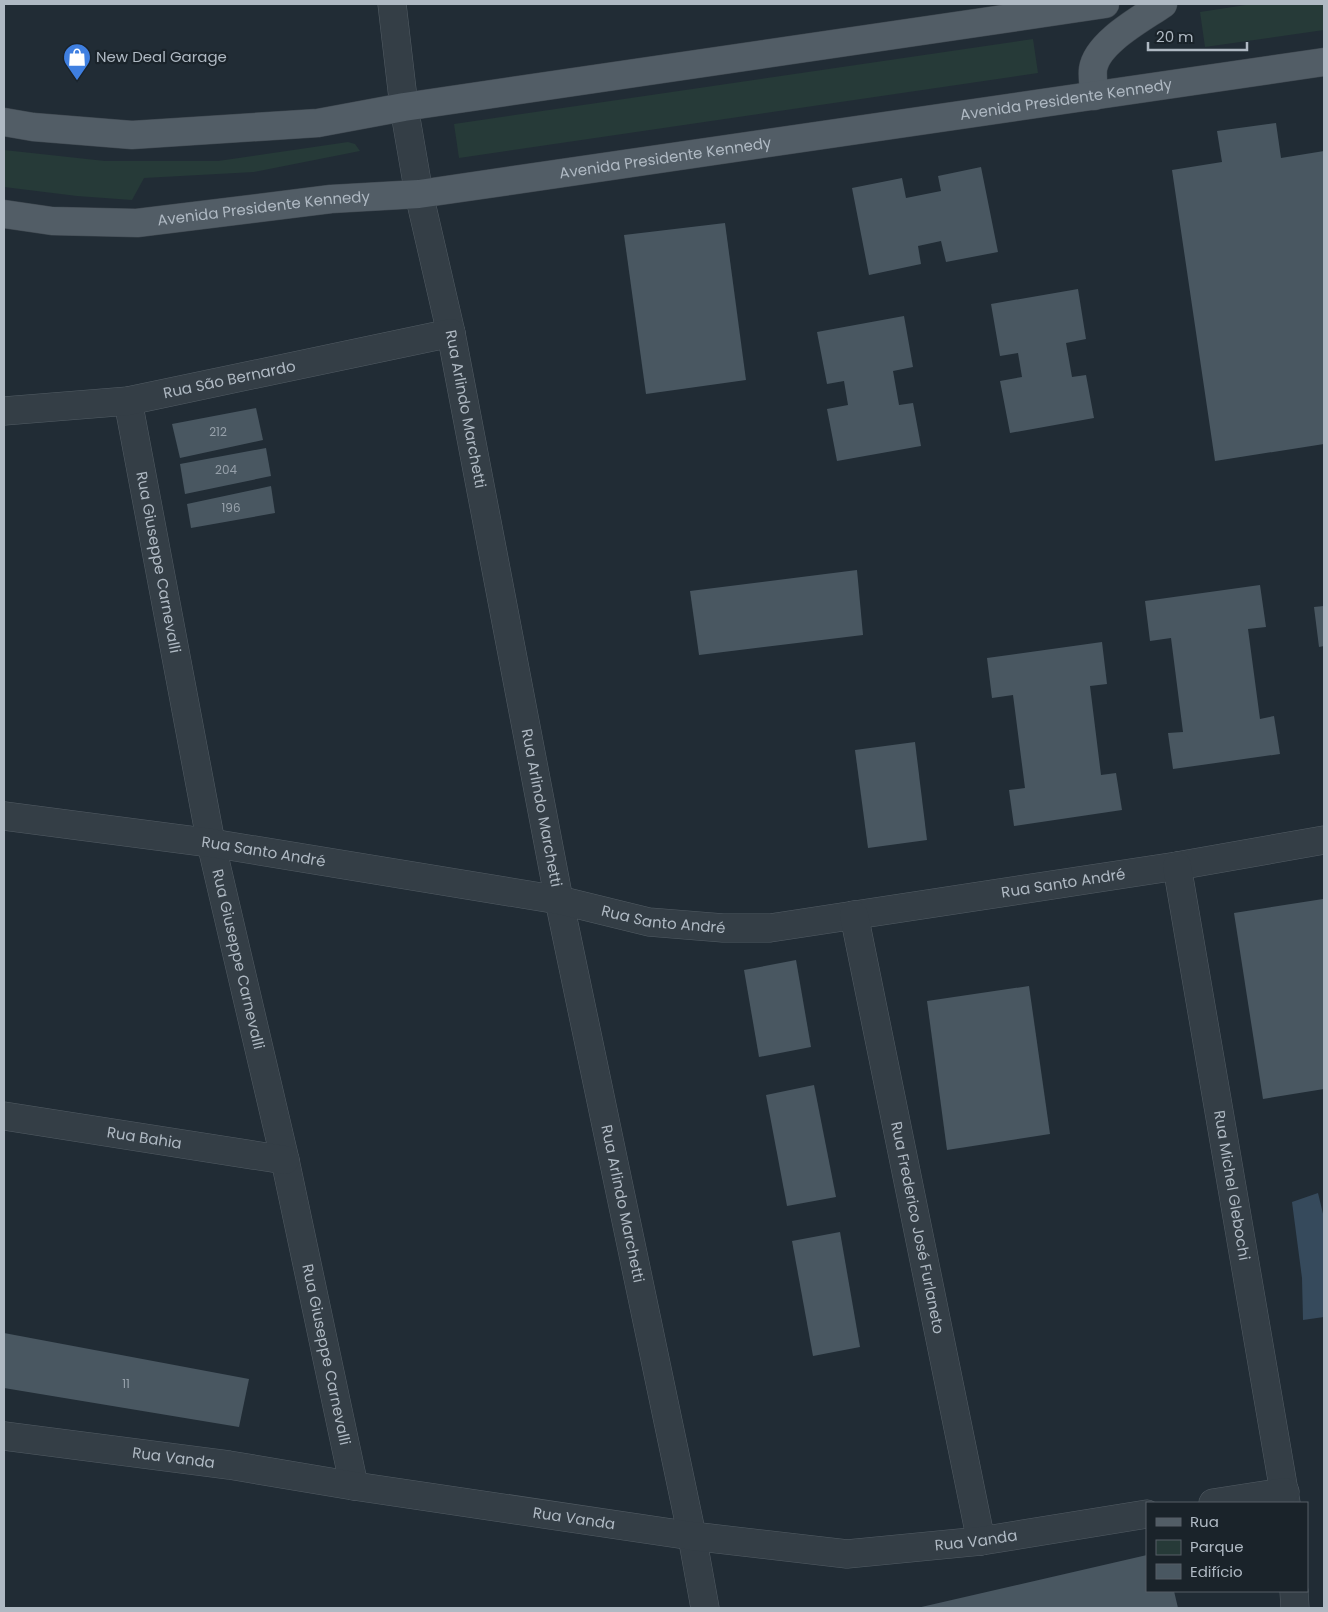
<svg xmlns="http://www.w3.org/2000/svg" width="1328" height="1612" font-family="Poppins,sans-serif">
<rect width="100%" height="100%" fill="#212c35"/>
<g fill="#263a38">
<polygon points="1252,4 1324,4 1324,30 1205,47 1200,12"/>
<polygon points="1033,39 1038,73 459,158 454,124"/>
<polygon points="348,142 355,144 360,151 254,172 144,178 132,200 77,196 4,187 4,150 105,161 218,161"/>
</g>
<polygon fill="#364a5c" points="1318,1193 1324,1218 1324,1317 1303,1320 1302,1278 1292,1202"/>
<g fill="#495761">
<polygon points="1276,123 1281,158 1324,151 1324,444 1215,461 1172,170 1222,162 1217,131"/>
<polygon points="981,167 998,252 946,262 941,241 918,246 921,264 869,275 852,188 902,178 906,198 941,191 938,176"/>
<polygon points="725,223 746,380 646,394 624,235"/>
<polygon points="1078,289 1086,339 1066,343 1072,377 1086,375 1094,418 1010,433 1000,381 1022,377 1018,353 1000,356 991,304"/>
<polygon points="904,316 913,367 893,371 899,405 913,403 921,446 837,461 827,409 848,405 844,381 827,384 817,332"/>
<polygon points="256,408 263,440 180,458 172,424"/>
<polygon points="266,448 271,476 185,494 180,464"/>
<polygon points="271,486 275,513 191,528 187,504"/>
<polygon points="857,570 863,635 699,655 690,591"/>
<polygon points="1260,585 1266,627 1248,629 1260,719 1274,716 1280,754 1173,769 1168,733 1183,732 1171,638 1150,641 1145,601"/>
<polygon points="1324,606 1324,646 1319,647 1314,607"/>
<polygon points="1102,642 1107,684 1090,686 1101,775 1116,773 1122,810 1014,826 1009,790 1025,788 1013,695 992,698 987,658"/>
<polygon points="915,742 927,840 868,848 855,750"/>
<polygon points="1323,899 1324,1089 1263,1099 1234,913"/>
<polygon points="796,960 811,1047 759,1057 744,970"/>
<polygon points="1029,986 1050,1134 947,1150 927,1001"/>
<polygon points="814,1085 836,1197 787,1206 766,1095"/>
<polygon points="840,1232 860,1347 813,1356 792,1241"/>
<polygon points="4,1333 249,1379 239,1427 4,1388"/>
<polygon points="1147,1555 1147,1591 1174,1591 1178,1608 917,1608"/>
</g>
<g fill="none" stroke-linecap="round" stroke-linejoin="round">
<g stroke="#525c64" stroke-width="29">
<g id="minor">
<path id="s1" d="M392,4l12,103 15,87 32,139 108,567 133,636 13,72"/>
<path id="s2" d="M128,401l83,442 74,317 69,326"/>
<path id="s3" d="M4,411l124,-10 323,-68"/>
<path id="s4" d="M4,816l207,27 348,57 90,22 74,6h47l407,-62 147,-26"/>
<path id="s5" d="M1177,866l109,637"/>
<path id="s6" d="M854,915l127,626"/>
<path id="s7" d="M4,1116l281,44"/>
<path id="s8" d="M4,1436l225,29 125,21 338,50 155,18 134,-13 166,-27"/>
<polyline points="1213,1503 1285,1492"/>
<polyline points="1294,1591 1295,1608"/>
</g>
</g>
<g stroke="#3e474f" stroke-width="29">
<g id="major">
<path d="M1094,96c0,-9 -2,-19 -1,-27 4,-27 50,-51 70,-65"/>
<polyline points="4,122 33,127 132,135 318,123 404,107 1105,4"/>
<path id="s9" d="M4,214l48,7 85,2 194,-24 88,-5 905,-132"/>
</g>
</g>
<use href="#minor" stroke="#343e46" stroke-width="28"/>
<use href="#major" stroke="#525d66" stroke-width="28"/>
</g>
<defs>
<g id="shop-pin" transform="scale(1.4375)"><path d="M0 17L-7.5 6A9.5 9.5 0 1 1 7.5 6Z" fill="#3f7fe0" stroke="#1a232a"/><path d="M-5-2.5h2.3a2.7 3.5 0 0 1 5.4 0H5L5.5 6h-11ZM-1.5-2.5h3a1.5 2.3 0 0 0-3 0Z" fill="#fff"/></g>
</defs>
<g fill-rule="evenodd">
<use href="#shop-pin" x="77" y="57"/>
</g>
<g text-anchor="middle" stroke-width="4.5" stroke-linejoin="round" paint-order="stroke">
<g font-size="12" fill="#96a0aa">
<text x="218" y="436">212</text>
<text x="226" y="474">204</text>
<text x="231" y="512">196</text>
<text x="126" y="1388">11</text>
</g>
<g font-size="15" fill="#afb9c3" stroke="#1a232a" text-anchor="start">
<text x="96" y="62">New Deal Garage</text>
</g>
<g font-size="15" fill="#afb9c3" stroke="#1a232a">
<text dy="5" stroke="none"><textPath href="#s9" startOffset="1071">Avenida Presidente Kennedy</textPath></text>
<text dy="5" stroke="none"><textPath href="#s9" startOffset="666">Avenida Presidente Kennedy</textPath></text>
<text dy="5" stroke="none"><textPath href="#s9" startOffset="261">Avenida Presidente Kennedy</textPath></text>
<text dy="5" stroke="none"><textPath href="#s3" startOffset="228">Rua São Bernardo</textPath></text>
<text dy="5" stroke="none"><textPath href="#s1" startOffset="412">Rua Arlindo Marchetti</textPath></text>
<text dy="5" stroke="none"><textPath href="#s2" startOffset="164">Rua Giuseppe Carnevalli</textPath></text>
<text dy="5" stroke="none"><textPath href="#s1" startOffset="818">Rua Arlindo Marchetti</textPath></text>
<text dy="5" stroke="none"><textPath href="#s4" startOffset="262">Rua Santo André</textPath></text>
<text dy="5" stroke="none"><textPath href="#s4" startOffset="1072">Rua Santo André</textPath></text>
<text dy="5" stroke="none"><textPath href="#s4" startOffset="668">Rua Santo André</textPath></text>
<text dy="5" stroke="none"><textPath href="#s2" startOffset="569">Rua Giuseppe Carnevalli</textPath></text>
<text dy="5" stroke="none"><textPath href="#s7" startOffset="142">Rua Bahia</textPath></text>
<text dy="5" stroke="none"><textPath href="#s5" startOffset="324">Rua Michel Glebochi</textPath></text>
<text dy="5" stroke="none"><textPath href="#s1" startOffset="1222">Rua Arlindo Marchetti</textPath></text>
<text dy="5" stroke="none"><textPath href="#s6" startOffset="319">Rua Frederico José Furlaneto</textPath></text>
<text dy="5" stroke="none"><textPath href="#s2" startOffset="974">Rua Giuseppe Carnevalli</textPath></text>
<text dy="5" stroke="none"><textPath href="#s8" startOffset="171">Rua Vanda</textPath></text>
<text dy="5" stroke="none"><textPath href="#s8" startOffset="576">Rua Vanda</textPath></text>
<text dy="5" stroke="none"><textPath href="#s8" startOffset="981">Rua Vanda</textPath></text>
</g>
</g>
<rect width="1328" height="1612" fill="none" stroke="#afb9c3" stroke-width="10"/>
<rect x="1146" y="1502" width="162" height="90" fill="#1a232a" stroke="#565f67"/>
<rect x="1156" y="1518" width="25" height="8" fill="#525d66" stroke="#565f67"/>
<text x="1190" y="1527" font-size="15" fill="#afb9c3">Rua</text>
<rect x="1156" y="1540" width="25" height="15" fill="#263a38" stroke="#565f67"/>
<text x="1190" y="1552" font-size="15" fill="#afb9c3">Parque</text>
<rect x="1156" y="1564" width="25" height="15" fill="#495761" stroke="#565f67"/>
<text x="1190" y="1577" font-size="15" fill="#afb9c3">Edifício</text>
<path d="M1148 42v8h99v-8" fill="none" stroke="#afb9c3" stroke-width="2.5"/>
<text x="1156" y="42" font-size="15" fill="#afb9c3" stroke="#1a232a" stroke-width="4" paint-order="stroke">20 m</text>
</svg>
